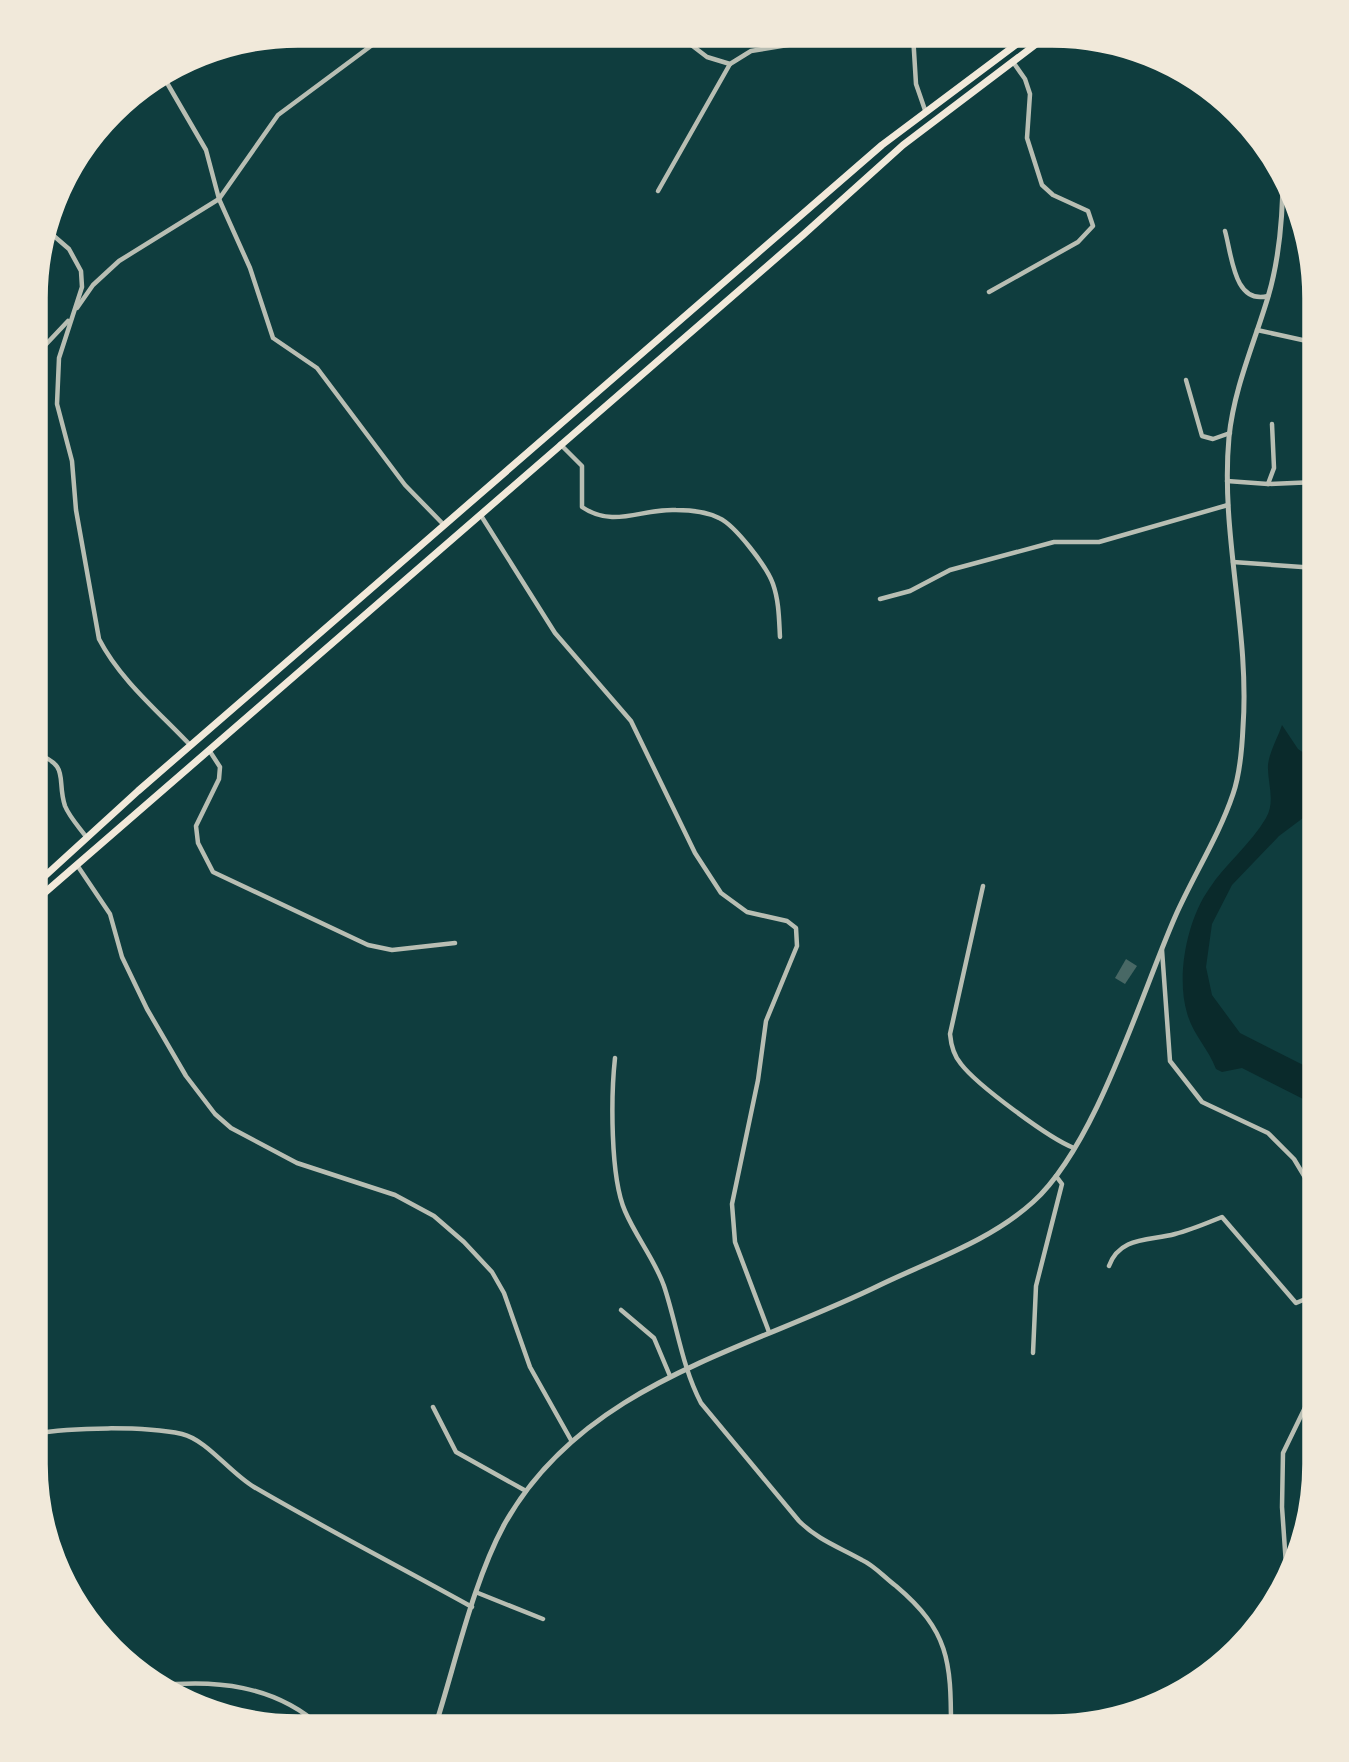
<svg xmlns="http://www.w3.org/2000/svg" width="1349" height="1762" font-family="Manrope,sans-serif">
<rect width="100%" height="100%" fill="#0f3d3e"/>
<path fill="#0a2a2b" d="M1282,725l16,24 18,12 -1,48 -36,27 -47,49 -20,39 -6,43 6,28 28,38 75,38v34l-73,-37 -20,4 -6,-3c-8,-21 -23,-34 -29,-56 -11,-37 0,-93 22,-124 16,-25 42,-45 57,-71 10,-17 1,-36 2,-53 1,-12 10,-28 14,-40z"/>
<polygon fill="#486865" points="1126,959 1137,966 1125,984 1115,978"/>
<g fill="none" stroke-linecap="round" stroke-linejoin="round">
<g stroke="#b8beb3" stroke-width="4.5">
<polyline points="677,34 707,57 730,64 751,51 849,35"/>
<polyline points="913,35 916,84 925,110"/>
<polyline points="163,76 206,150 219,199 250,268 273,338 317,368 405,485 444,525"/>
<polyline points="658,191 730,64"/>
<path d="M47,230l22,19 12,22 1,16 -23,71 -2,46 15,57 4,49 23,129c21,41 61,74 92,107"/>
<path d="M1225,231c7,25 9,74 43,65"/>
<polyline points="989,292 1078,242 1093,226 1088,211 1053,195 1042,185 1027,138 1030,94 1025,79 1013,62"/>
<polyline points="77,308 93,285 119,261 219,199 278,115 387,34"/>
<polyline points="1257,330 1316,343"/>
<polyline points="35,356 68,321"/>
<polyline points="1186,380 1202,436 1213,439 1230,433"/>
<path d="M560,444l22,22v41c32,22 60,1 94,3 13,0 31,2 43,8 16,7 48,49 54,66 6,17 6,35 7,53"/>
<polyline points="1227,481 1268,484 1316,482"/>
<polyline points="1268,484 1274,468 1272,424"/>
<polyline points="480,514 555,633 631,721 695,853 721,893 747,912 787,921 796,928 797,946 766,1021 758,1080 732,1204 735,1242 769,1332"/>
<polyline points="1233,562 1316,568"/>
<polyline points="880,599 910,591 950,570 1054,542 1099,542 1228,505"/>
<polyline points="209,750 220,767 219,779 196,826 198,843 213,872 368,945 392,950 455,943"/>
<path d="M35,753c36,13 21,25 30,53 5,12 15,22 22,32"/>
<polyline points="77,865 110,914 122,957 147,1009 186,1076 215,1114 231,1128 297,1163 395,1195 434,1216 464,1242 492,1272 504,1293 530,1367 571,1440"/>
<path d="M983,886l-33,148c1,11 4,22 11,30 16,21 89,75 113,84"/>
<polyline points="1162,950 1170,1061 1202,1102 1268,1133 1294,1159 1312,1189 1315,1281"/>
<path d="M615,1058c-4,37 -5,119 10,153 11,26 30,49 39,75 13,39 18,81 37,117l98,118c19,19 40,26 63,39 13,6 23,18 34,26 53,45 55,75 55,142"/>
<path d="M1109,1266c11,-30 41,-25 66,-32 16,-4 32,-11 47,-17l74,86 19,-8"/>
<polyline points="621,1310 654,1338 670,1376"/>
<polyline points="1033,1353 1036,1286 1062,1184 1056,1176"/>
<polyline points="433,1407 456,1452 526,1491"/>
<path d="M33,1434c39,-7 111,-8 149,0 25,6 48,39 72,53 72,42 146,80 218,120"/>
<polyline points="1287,1579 1282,1507 1283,1453 1315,1387"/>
<polyline points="478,1593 543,1619"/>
<path d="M155,1686c60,-7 120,-1 166,41"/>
</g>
<path stroke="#b8beb3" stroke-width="5" d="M435,1727c20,-62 38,-145 69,-202 79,-142 242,-174 376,-240 52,-25 110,-44 153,-83 63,-57 107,-205 142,-285 18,-41 44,-81 58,-123 7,-20 9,-45 10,-67 7,-96 -23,-193 -14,-290 5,-49 25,-93 39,-140 12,-40 15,-83 15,-125"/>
<g stroke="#f1e9da" stroke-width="7">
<polyline points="34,886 138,791 882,145 1029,35"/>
<polyline points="34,902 803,235 903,145 1048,35"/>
</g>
</g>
<path d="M0 0H1349V1762H0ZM298 46H1052A252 252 0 0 1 1304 298V1464A252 252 0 0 1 1052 1716H298A252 252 0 0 1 46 1464V298A252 252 0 0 1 298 46Z" fill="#f1e9da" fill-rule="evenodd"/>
<path fill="none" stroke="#f1e9da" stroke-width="3.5" d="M298 46H1052A252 252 0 0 1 1304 298V1464A252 252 0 0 1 1052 1716H298A252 252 0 0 1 46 1464V298A252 252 0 0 1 298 46Z"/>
</svg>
